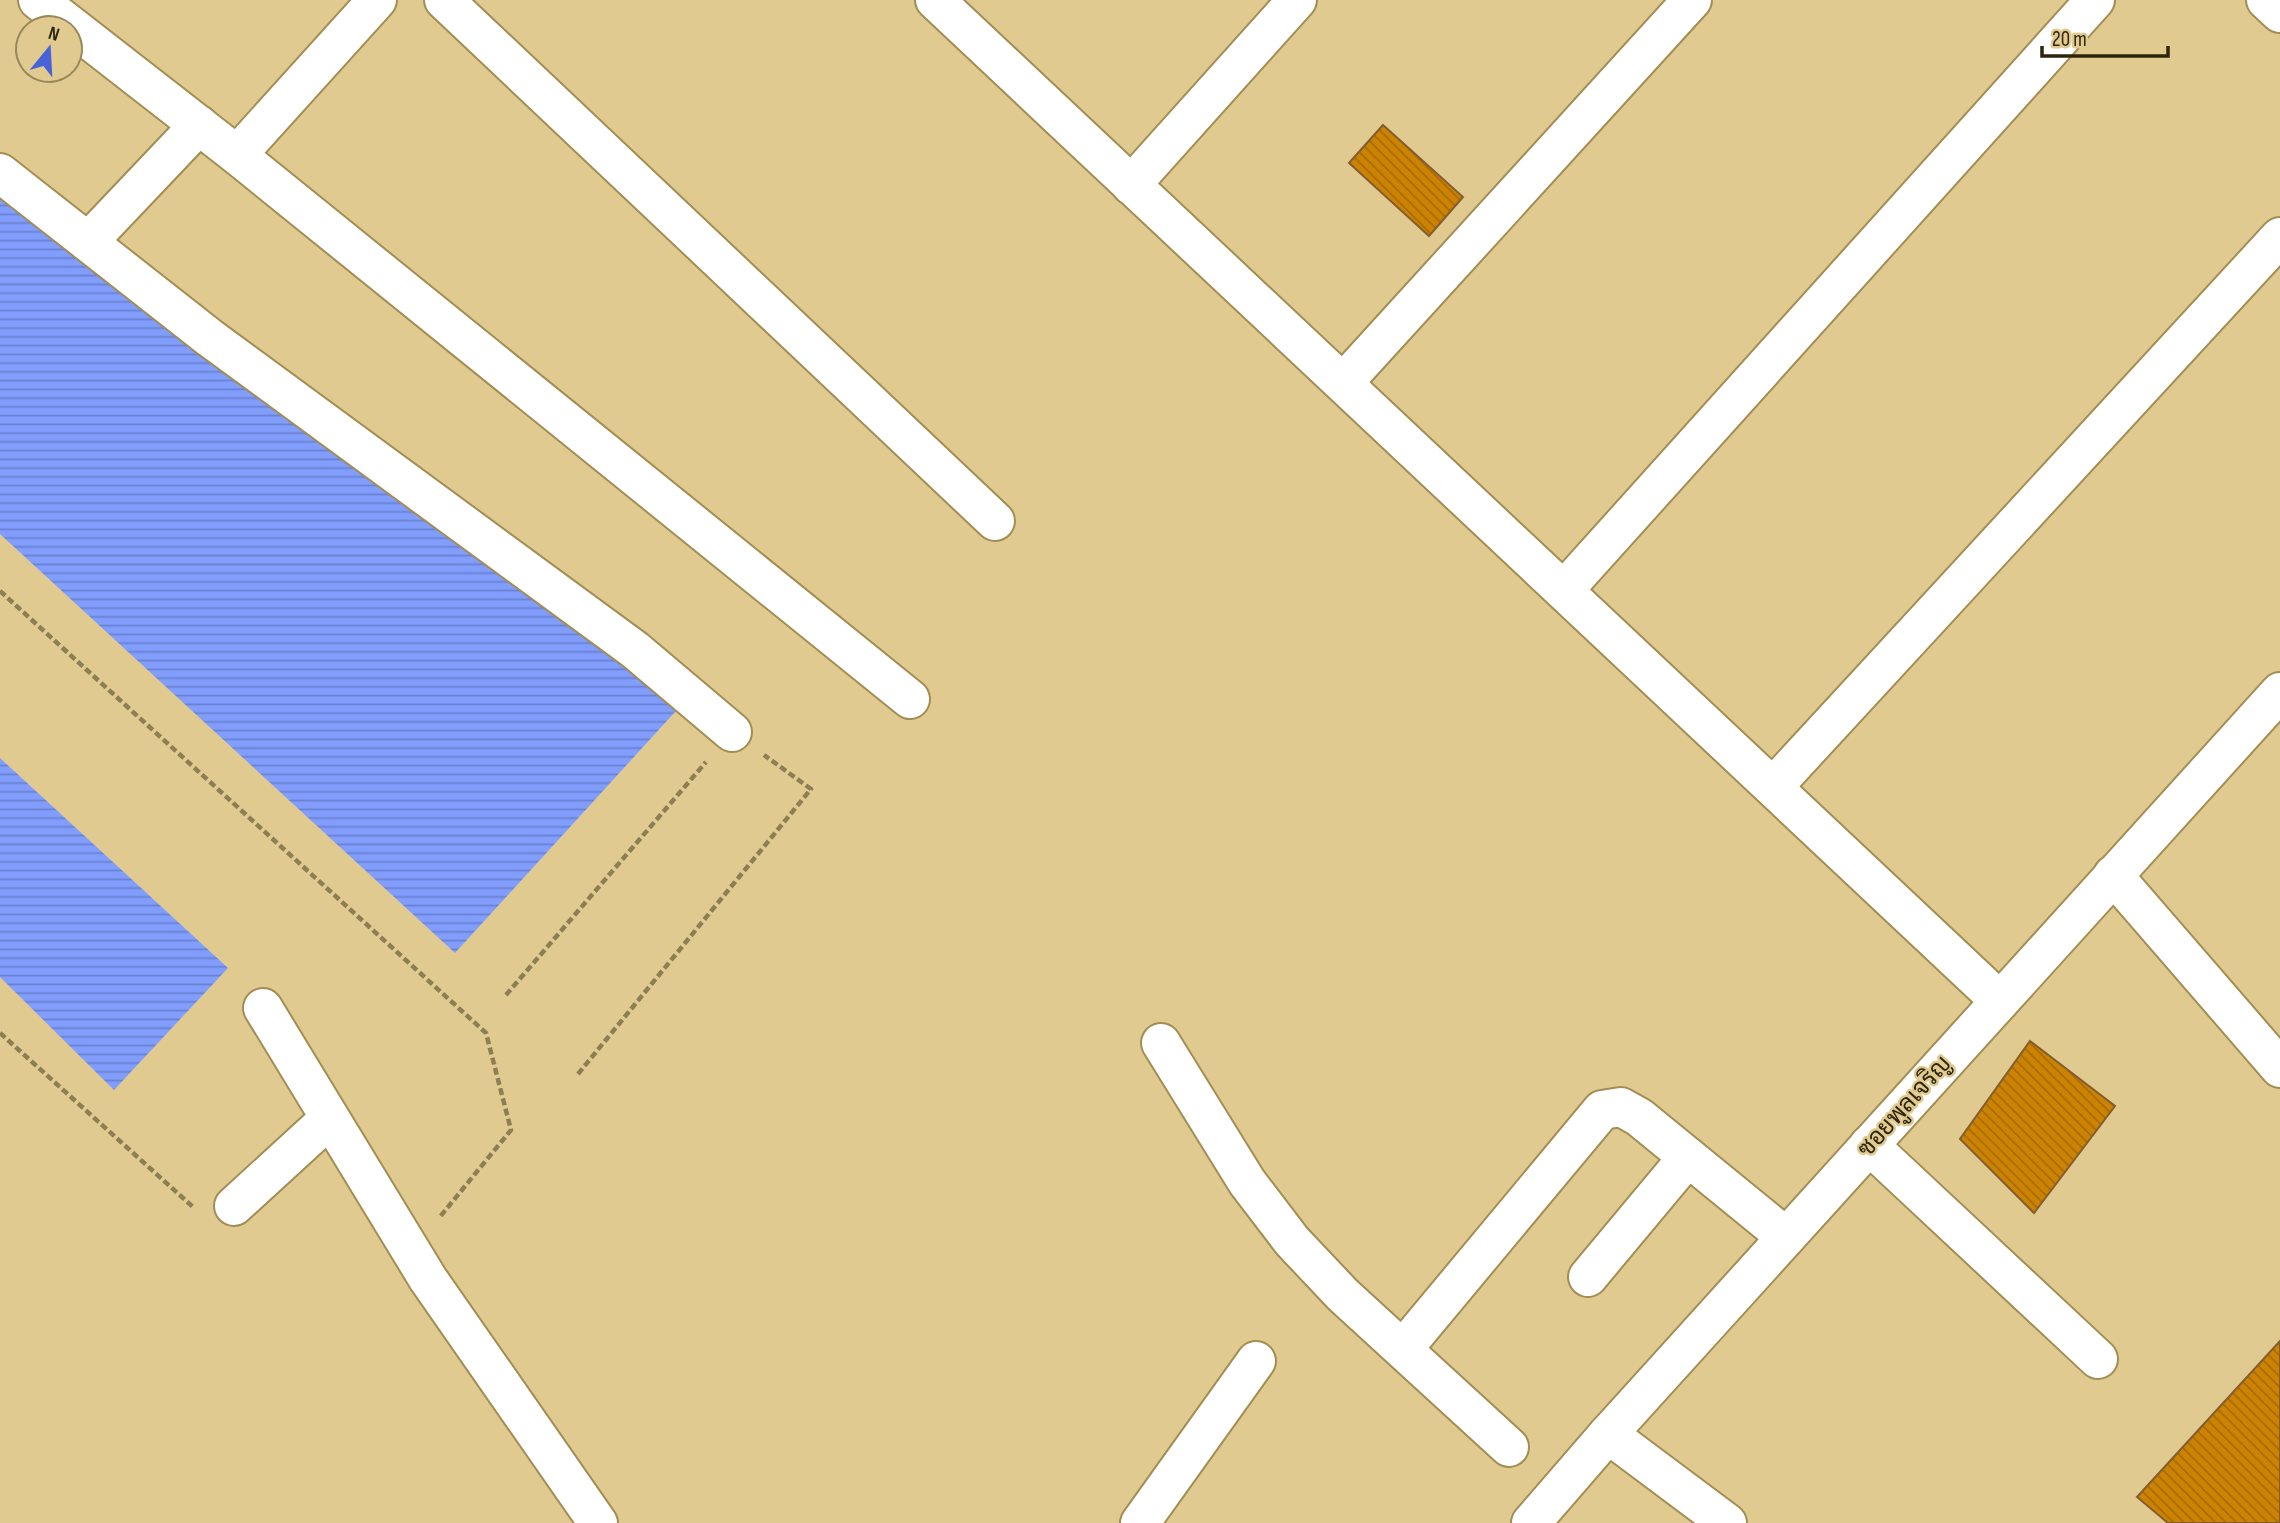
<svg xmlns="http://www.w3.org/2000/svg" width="2280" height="1523" font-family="'Sofia Sans Condensed',Sarabun,sans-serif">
<defs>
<pattern id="water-rules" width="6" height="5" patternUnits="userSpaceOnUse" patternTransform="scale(1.75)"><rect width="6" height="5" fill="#819eff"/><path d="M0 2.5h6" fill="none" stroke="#6a81cd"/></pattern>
<pattern id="building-back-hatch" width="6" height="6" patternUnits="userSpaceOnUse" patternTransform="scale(1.75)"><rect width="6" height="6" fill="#cd8302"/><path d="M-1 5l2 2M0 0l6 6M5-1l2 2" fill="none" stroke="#a76b02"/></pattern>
</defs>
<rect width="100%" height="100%" fill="#e0ca90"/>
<g fill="url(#water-rules)">
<polygon points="0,194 685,701 455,953 0,534"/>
<polygon points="0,758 228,968 114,1090 0,977"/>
</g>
<g fill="url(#building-back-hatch)" stroke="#835d2f" stroke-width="2">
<polygon points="1383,125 1463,197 1429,236 1349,163"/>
<polygon points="2030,1041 2115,1106 2034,1213 1960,1139"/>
<polygon points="2280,1341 2280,1523 2168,1523 2137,1497"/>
</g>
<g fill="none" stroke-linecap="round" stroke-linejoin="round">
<g stroke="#a28e55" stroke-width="42">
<g id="minor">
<polyline points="38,0 237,155 910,699"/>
<polyline points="444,0 995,521"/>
<polyline points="935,0 2000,1001"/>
<polyline points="2266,0 2280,13"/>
<polyline points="237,155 377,0"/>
<polyline points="0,173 210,338 635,650 732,732"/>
<polyline points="1131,185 1297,0"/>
<polyline points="88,242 199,125"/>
<polyline points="1343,383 1692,0"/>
<polyline points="1564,590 2095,0"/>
<polyline points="1773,787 2280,237"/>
<polyline points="2113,875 2280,1068"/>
<polyline points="263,1008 428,1279 598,1523"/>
<polyline points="1161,1043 1247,1182 1292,1241 1343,1295 1509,1447"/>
<polyline points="1869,1145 2098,1359"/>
<polyline points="234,1206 329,1119"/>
<polyline points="1588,1277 1688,1157"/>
<polyline points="1403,1349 1602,1110 1621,1107 1639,1117 1786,1237"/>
<polyline points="1608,1434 1727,1523"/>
<polyline points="1140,1523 1256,1361"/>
<polyline points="1531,1523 1608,1434 2280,692"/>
</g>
</g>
<g stroke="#8d7e54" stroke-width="4.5" stroke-dasharray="7 3.5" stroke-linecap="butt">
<polyline points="0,591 486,1033 511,1130 439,1218"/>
<polyline points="506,995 706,762"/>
<polyline points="0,1033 193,1207"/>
<polyline points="578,1074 811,789 764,755"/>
</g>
<use href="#minor" stroke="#fff" stroke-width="38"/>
</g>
<g text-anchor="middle" stroke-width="5" stroke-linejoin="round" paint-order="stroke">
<g font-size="24" fill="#2d250d" stroke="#e0ca90">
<text transform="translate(1904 1106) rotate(-48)" y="8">ซอยพูลเจริญ</text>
</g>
</g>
<g transform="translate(49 49) rotate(18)"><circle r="33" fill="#e0ca90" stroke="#98885c" stroke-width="2"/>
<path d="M0-5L12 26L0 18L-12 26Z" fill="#4863d7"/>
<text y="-10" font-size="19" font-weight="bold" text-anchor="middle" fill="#2d250d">N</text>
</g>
<path d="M2042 46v10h126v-10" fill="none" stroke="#2d250d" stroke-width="3.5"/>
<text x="2052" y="46" font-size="21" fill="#2d250d" stroke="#e0ca90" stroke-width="5" paint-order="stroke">20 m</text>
</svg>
